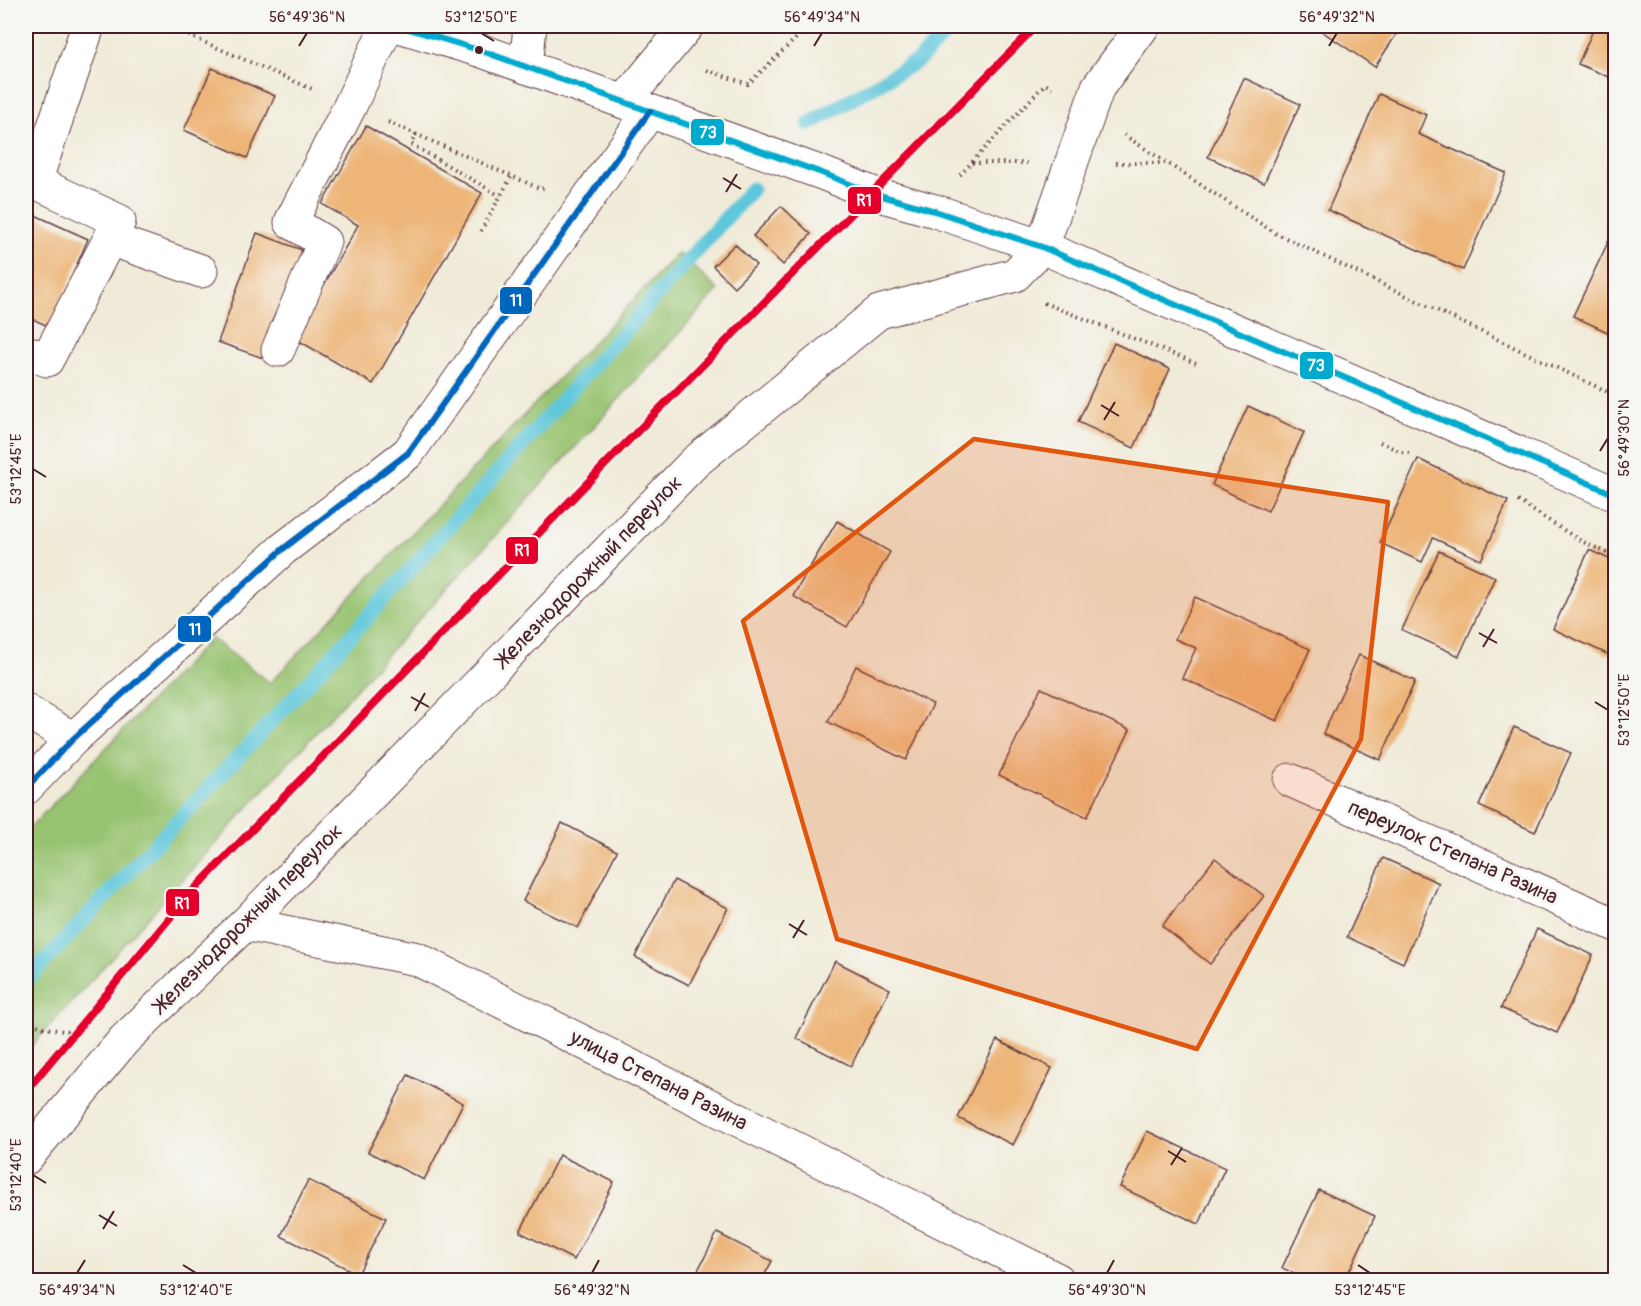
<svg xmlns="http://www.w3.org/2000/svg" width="1641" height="1306" font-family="Pangolin,sans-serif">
<rect width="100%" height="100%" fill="#f6f6f2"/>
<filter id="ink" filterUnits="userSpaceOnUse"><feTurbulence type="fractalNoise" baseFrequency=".0167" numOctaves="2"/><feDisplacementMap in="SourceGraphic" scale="12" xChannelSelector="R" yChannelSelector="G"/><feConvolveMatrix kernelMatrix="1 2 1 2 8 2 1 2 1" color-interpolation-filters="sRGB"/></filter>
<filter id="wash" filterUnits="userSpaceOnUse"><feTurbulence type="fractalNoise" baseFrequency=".008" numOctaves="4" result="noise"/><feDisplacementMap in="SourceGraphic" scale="24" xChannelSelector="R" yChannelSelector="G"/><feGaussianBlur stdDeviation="1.35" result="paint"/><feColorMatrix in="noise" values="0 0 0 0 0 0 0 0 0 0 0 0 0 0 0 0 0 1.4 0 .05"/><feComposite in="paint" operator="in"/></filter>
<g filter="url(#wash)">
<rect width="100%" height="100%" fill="#f0ebd8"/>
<polygon fill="#97c370" stroke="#70714e" stroke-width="1.5" points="678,253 718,290 26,1052 26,832 211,638 270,683"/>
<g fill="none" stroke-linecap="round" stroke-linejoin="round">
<g stroke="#5fc7db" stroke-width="15">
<polyline points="809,124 919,60 953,26"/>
<polyline points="26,981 320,670 752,189"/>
</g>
</g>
<g id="blocks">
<g fill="#edb578">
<polygon points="1314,26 1402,26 1375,67"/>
<polygon points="1595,26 1616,26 1616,80 1578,64"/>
<polygon points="212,68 275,96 247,158 184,130"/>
<polygon points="1244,78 1300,104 1264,183 1208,157"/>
<polygon points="1379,94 1426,115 1418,134 1506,173 1463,270 1328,210"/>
<polygon points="366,126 482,193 373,384 294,338 358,225 322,204"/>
<polygon points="781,206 811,234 783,265 753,236"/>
<polygon points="26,211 88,239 50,327 26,316"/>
<polygon points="257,233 302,250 263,358 218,342"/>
<polygon points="1610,238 1616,241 1616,336 1573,316"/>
<polygon points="735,244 756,265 734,287 713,266"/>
<polygon points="1114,343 1170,369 1134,448 1078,422"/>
<polygon points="1248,406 1304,432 1268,511 1212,485"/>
<polygon points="1418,459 1508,501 1481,560 1433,538 1422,562 1380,543"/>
<polygon points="837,521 890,552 847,627 793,596"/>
<polygon points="1589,550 1616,562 1616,640 1609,655 1553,629"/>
<polygon points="1439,551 1495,577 1459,656 1402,630"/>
<polygon points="1195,597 1310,649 1277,721 1182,678 1196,648 1175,639"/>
<polygon points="1359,655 1415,681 1380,760 1323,734"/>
<polygon points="856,666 933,704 906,760 828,722"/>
<polygon points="1041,688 1130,730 1087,817 999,775"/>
<polygon points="1514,727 1571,753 1535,832 1479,806"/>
<polygon points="562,823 617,851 578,928 523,901"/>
<polygon points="1215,858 1264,896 1210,964 1162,926"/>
<polygon points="1383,858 1439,883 1403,963 1347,937"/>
<polygon points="674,880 728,908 689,985 635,957"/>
<polygon points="1537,929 1593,955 1557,1033 1501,1008"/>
<polygon points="835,961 890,989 851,1066 796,1038"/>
<polygon points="997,1040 1052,1068 1013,1145 958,1118"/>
<polygon points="408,1075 463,1103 424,1180 368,1152"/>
<polygon points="1147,1131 1225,1168 1199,1224 1120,1187"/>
<polygon points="559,1155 614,1182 574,1260 520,1232"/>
<polygon points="308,1180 386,1218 358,1274 281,1236"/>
<polygon points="1319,1190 1375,1216 1345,1280 1309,1280 1282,1268"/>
<polygon points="717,1233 772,1261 762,1280 693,1280"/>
</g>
</g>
</g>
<g filter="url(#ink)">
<use href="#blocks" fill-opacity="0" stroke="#633e45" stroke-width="1.5"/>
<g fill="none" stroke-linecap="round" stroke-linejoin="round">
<g stroke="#633e45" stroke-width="35">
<g id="minor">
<polyline points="399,26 482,51 822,173 872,193 935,211 1042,247 1616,495"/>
<polyline points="526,67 530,26"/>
<polyline points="624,102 687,26"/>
<polyline points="110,239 201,271"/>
<polyline points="278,350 324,242 291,222 350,106 387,26"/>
<polyline points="26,352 47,360 119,221 35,182 88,26"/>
<polyline points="26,711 73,739"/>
<polyline points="1290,780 1616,925"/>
<polyline points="26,788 73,739 283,549 408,453 650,111"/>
<polyline points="245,924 417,959 1058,1280"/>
<polyline points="26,1158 124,1040 245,924 695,462 879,312 1015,275 1042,247 1098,87 1143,26"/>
</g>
</g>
<g stroke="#633e45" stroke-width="4" stroke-dasharray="1.5 4.5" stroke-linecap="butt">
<polyline points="167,26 312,89"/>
<polyline points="707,70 748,84 809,26"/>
<polyline points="388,122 541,189 543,188"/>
<polyline points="416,134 411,144 500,196"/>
<polyline points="1124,135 1275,233 1616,396"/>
<polyline points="972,163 1027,163"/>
<polyline points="1116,163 1165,163"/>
<polyline points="960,175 1045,84 1052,88"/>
<polyline points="481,231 511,177"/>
<polyline points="1044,303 1196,363"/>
<polyline points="1380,442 1401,452 1409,453"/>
<polyline points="1518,501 1581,541 1616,557"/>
<polyline points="26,1021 45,1028 76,1033"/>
</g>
<use href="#minor" stroke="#fff" stroke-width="33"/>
<g stroke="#f6f6f2" stroke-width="10">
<polyline id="bus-1" points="399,26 482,51 822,173 872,193 935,211 1042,247 1616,495"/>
</g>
<g stroke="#f6f6f2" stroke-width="10">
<polyline id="bus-2" points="26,788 73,739 283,549 408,453 650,111"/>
</g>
<use href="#bus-1" stroke="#00a9ce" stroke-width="6"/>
<use href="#bus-2" stroke="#0065bd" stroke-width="6"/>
<g stroke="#f6f6f2" stroke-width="12">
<polyline id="rail-1" points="26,1091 188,896 625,444 1036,26"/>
</g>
<use href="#rail-1" stroke="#e4002b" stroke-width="8"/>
</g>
</g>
<path fill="#e0560e" fill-opacity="0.2" stroke="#e0560e" stroke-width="4.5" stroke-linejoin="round" d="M974,439l414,63 -27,237 -164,310 -360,-110 -94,-318z"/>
<path fill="none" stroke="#4a1f2b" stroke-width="2" d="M481,33l13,8M299,46l8,-13M814,46l8,-13M1329,46l8,-13M723,178l18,11M726,192l11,-18M1101,405l18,11M1104,420l11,-18M1600,451l8,-13M33,469l13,8M1479,633l18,10M1483,647l11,-18M411,697l18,10M1595,702l13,8M415,711l10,-18M789,924l18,11M793,938l11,-18M1168,1151l18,11M1171,1165l11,-17M33,1175l13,8M99,1215l18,11M103,1229l11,-18M183,1265l13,8M1358,1265l12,8M77,1273l8,-13M592,1273l7,-13M1107,1273l7,-13"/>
<circle fill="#4a1f2b" stroke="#f6f6f2" stroke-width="2" cx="479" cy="50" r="5"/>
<g text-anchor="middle" stroke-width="6" stroke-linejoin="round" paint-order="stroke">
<g font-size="21" fill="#4a1f2b" stroke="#f6f6f2">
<text transform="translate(589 571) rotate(-46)" y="7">Железнодорожный переулок</text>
<text transform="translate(1453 852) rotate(24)" y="7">переулок Степана Разина</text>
<text transform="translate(248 918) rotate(-45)" y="7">Железнодорожный переулок</text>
<text transform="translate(659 1080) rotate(27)" y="7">улица Степана Разина</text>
</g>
</g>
<g stroke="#f6f6f2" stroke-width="2">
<rect x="690" y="118" width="35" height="28" rx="6" fill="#00a9ce"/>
<rect x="847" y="186" width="35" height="29" rx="6" fill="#e4002b"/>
<rect x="499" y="286" width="34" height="29" rx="6" fill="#0065bd"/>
<rect x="1299" y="351" width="35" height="29" rx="6" fill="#00a9ce"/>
<rect x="505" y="536" width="34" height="29" rx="6" fill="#e4002b"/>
<rect x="177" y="615" width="35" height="28" rx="6" fill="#0065bd"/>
<rect x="165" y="888" width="35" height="29" rx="6" fill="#e4002b"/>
</g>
<g font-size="16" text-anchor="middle" font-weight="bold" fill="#fff">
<text x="708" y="138">73</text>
<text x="864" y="206">R1</text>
<text x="516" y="306">11</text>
<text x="1316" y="371">73</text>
<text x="522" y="556">R1</text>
<text x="195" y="635">11</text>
<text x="182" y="909">R1</text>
</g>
<rect width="1641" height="1306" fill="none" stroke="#f6f6f2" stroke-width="66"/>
<rect x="33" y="33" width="1575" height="1240" fill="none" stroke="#4a1f2b" stroke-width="2"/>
<g font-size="15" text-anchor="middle" fill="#4a1f2b">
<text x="307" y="22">56°49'36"N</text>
<text x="481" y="22">53°12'50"E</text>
<text x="822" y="22">56°49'34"N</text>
<text x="1337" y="22">56°49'32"N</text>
<text transform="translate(1624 438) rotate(-90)" y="5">56°49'30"N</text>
<text transform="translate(16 469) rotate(-90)" y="5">53°12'45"E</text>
<text transform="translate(1624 710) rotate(-90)" y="5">53°12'50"E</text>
<text transform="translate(16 1175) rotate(-90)" y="5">53°12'40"E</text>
<text x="77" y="1295">56°49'34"N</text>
<text x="196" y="1295">53°12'40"E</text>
<text x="592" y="1295">56°49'32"N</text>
<text x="1107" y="1295">56°49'30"N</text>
<text x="1370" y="1295">53°12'45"E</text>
</g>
</svg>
